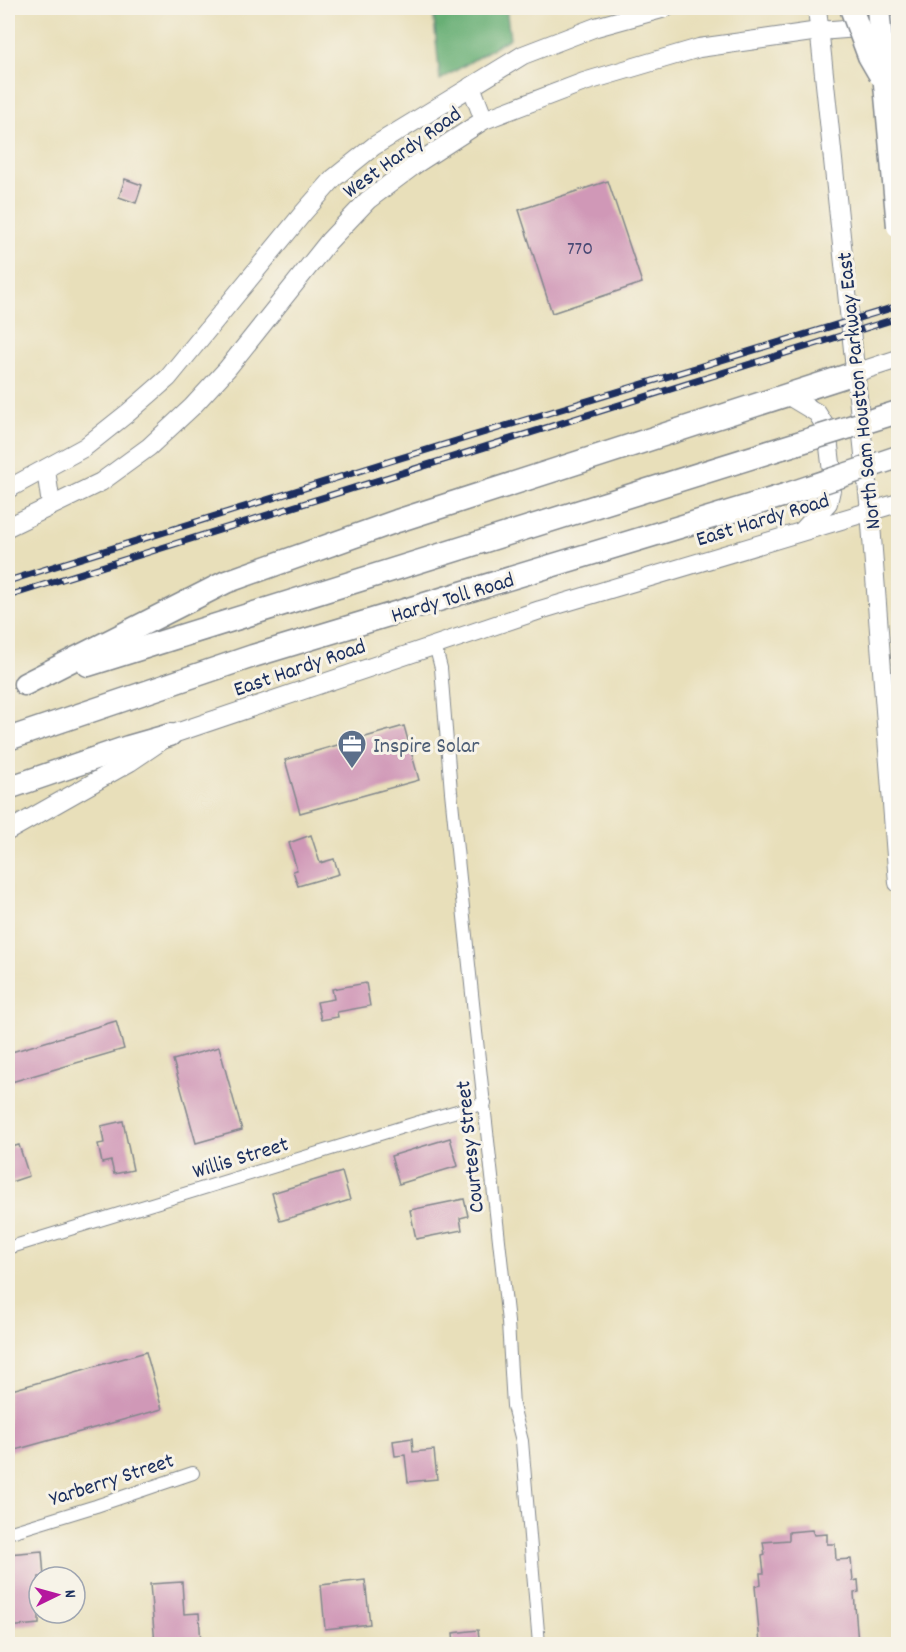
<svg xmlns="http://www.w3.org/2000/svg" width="906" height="1652" font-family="Dekko,sans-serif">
<rect width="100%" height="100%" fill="#f7f3e8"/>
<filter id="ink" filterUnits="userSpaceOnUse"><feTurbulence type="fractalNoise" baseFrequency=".0167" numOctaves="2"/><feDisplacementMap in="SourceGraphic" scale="12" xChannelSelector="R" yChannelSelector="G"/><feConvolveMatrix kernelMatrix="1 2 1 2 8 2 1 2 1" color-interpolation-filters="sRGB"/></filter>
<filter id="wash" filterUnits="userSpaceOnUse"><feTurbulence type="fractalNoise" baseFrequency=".008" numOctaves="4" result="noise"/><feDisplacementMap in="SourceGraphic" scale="24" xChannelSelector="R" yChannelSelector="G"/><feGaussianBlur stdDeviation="1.35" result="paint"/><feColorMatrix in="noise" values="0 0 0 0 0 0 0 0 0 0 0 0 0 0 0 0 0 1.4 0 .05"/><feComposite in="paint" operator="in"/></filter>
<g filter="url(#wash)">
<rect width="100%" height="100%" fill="#e8dfba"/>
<polygon fill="#67af75" stroke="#416f6a" stroke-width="1.5" points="433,8 506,8 510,38 440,80"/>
<g id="blocks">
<g fill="#d098b7">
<polygon points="125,179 142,185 136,203 119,197"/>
<polygon points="608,181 642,283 552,313 519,210"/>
<polygon points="404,726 419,780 300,813 285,760"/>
<polygon points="311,835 320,863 334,859 339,874 298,886 293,871 297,870 289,843"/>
<polygon points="366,983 370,1006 337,1012 338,1017 321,1020 317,1002 334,999 332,989"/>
<polygon points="116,1021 124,1049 8,1083 8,1053"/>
<polygon points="219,1047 242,1130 196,1143 173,1060"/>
<polygon points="123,1121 133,1170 114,1174 111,1161 102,1163 98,1144 104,1143 101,1126"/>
<polygon points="450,1138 458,1166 399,1184 391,1156"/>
<polygon points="19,1145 29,1176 8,1183 8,1148"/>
<polygon points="342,1172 350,1200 280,1221 272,1193"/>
<polygon points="464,1199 468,1216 460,1218 462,1230 416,1239 410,1210"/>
<polygon points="146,1352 162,1409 8,1452 8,1391"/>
<polygon points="412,1438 413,1452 434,1450 437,1479 408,1482 405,1455 395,1456 393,1441"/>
<polygon points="812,1530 814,1535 827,1534 827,1544 835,1544 836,1560 851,1559 853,1581 858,1580 859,1592 854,1593 858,1643 760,1644 755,1586 761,1585 760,1573 764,1573 762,1556 765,1555 763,1542 789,1540 789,1532"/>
<polygon points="42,1551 44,1577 39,1577 39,1624 8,1627 8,1554"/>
<polygon points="365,1580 370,1624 325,1629 321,1585"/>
<polygon points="182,1582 184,1614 199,1613 201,1644 155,1644 150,1584"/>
<polygon points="478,1630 480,1644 454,1644 453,1633"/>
</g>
</g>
</g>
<g filter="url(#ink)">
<use href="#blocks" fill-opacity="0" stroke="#82878c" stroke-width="1.5"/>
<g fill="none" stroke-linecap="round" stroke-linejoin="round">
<g stroke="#82878c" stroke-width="14">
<g id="minor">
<polyline points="435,645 441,668 451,792 476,1032 508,1322 513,1406 522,1441 539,1644"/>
<polyline points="8,1248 429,1119 485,1103"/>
<polyline points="8,1533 96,1506 193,1473"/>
</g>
</g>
<g stroke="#82878c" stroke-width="20">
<g id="secondary">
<polyline points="817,8 870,511 898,883"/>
<polyline points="471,86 484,120"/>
<polyline points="855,373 898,359"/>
<polyline points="787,395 817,413 827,429 833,481 828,503 803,530"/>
<polyline points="46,470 51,505"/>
<polyline points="8,489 85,447 129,412 168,378 304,212 334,178 374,146 523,55 596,27 665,8"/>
<polyline points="8,527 101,482 149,447 192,407 227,369 329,241 368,200 416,164 484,120 584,82 699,48 819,31 898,25"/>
<polyline points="8,831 130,762 170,735 540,610 898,503"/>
</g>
</g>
<g stroke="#82878c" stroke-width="25">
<g id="motorway">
<polyline points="88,665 782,448"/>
<polyline points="25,684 226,582 397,521 855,373"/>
<polyline points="8,739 253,656 782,496"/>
<polyline points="8,788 128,747 170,735"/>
</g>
</g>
<use href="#minor" stroke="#fff" stroke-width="12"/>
<use href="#secondary" stroke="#fff" stroke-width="18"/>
<use href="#motorway" stroke="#fff" stroke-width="22"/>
<g stroke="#1b2f5e" stroke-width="7">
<g id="rail">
<polyline points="8,581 394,460 898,306"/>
<polyline points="8,596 898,318"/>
</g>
</g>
<use href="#rail" stroke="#f7f3e8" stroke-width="4.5" stroke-dasharray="14" stroke-linecap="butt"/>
<g stroke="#82878c" stroke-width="25" stroke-linecap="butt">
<g id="motorway-bridge">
<polyline points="851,8 869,56 880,75"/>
<polyline points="878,8 898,226"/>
<polyline points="782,448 898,412"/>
<polyline points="782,496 898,457"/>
</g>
</g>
<use href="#motorway-bridge" stroke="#fff" stroke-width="22"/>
</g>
</g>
<defs>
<g id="office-pin" transform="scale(1.5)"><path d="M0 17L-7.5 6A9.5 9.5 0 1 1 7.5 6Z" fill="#5c6f8a" stroke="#f7f3e8"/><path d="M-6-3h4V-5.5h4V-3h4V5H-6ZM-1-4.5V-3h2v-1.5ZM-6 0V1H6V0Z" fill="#fff"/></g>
</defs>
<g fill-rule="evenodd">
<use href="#office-pin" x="352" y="744"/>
</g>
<g text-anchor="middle" stroke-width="6" stroke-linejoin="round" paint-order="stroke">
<g font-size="20" fill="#484974">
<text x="580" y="254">770</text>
</g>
<g font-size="22" fill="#1b2f5e" stroke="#f7f3e8">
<text transform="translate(401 151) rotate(-36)" y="8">West Hardy Road</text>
<text transform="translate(857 391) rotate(-96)" y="8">North Sam Houston Parkway East</text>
<text transform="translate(762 518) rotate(-17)" y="8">East Hardy Road</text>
<text transform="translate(452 596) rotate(-17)" y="8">Hardy Toll Road</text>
<text transform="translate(299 666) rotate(-19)" y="8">East Hardy Road</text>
<text transform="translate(468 1147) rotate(-96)" y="8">Courtesy Street</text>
<text transform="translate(240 1156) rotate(-17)" y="8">Willis Street</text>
<text transform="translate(111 1478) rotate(-18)" y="8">Yarberry Street</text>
</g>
<g font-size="22" fill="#4e5e75" stroke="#f7f3e8" text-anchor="start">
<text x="373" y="752">Inspire Solar</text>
</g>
</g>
<rect width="906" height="1652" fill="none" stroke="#f7f3e8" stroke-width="30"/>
<g transform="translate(57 1595) rotate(85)"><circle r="28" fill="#f7f3e8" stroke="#9fa5b1" stroke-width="1.5"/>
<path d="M0-4.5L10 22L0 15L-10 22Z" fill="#b5179e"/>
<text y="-9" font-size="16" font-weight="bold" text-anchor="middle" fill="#1b2f5e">N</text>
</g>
</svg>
